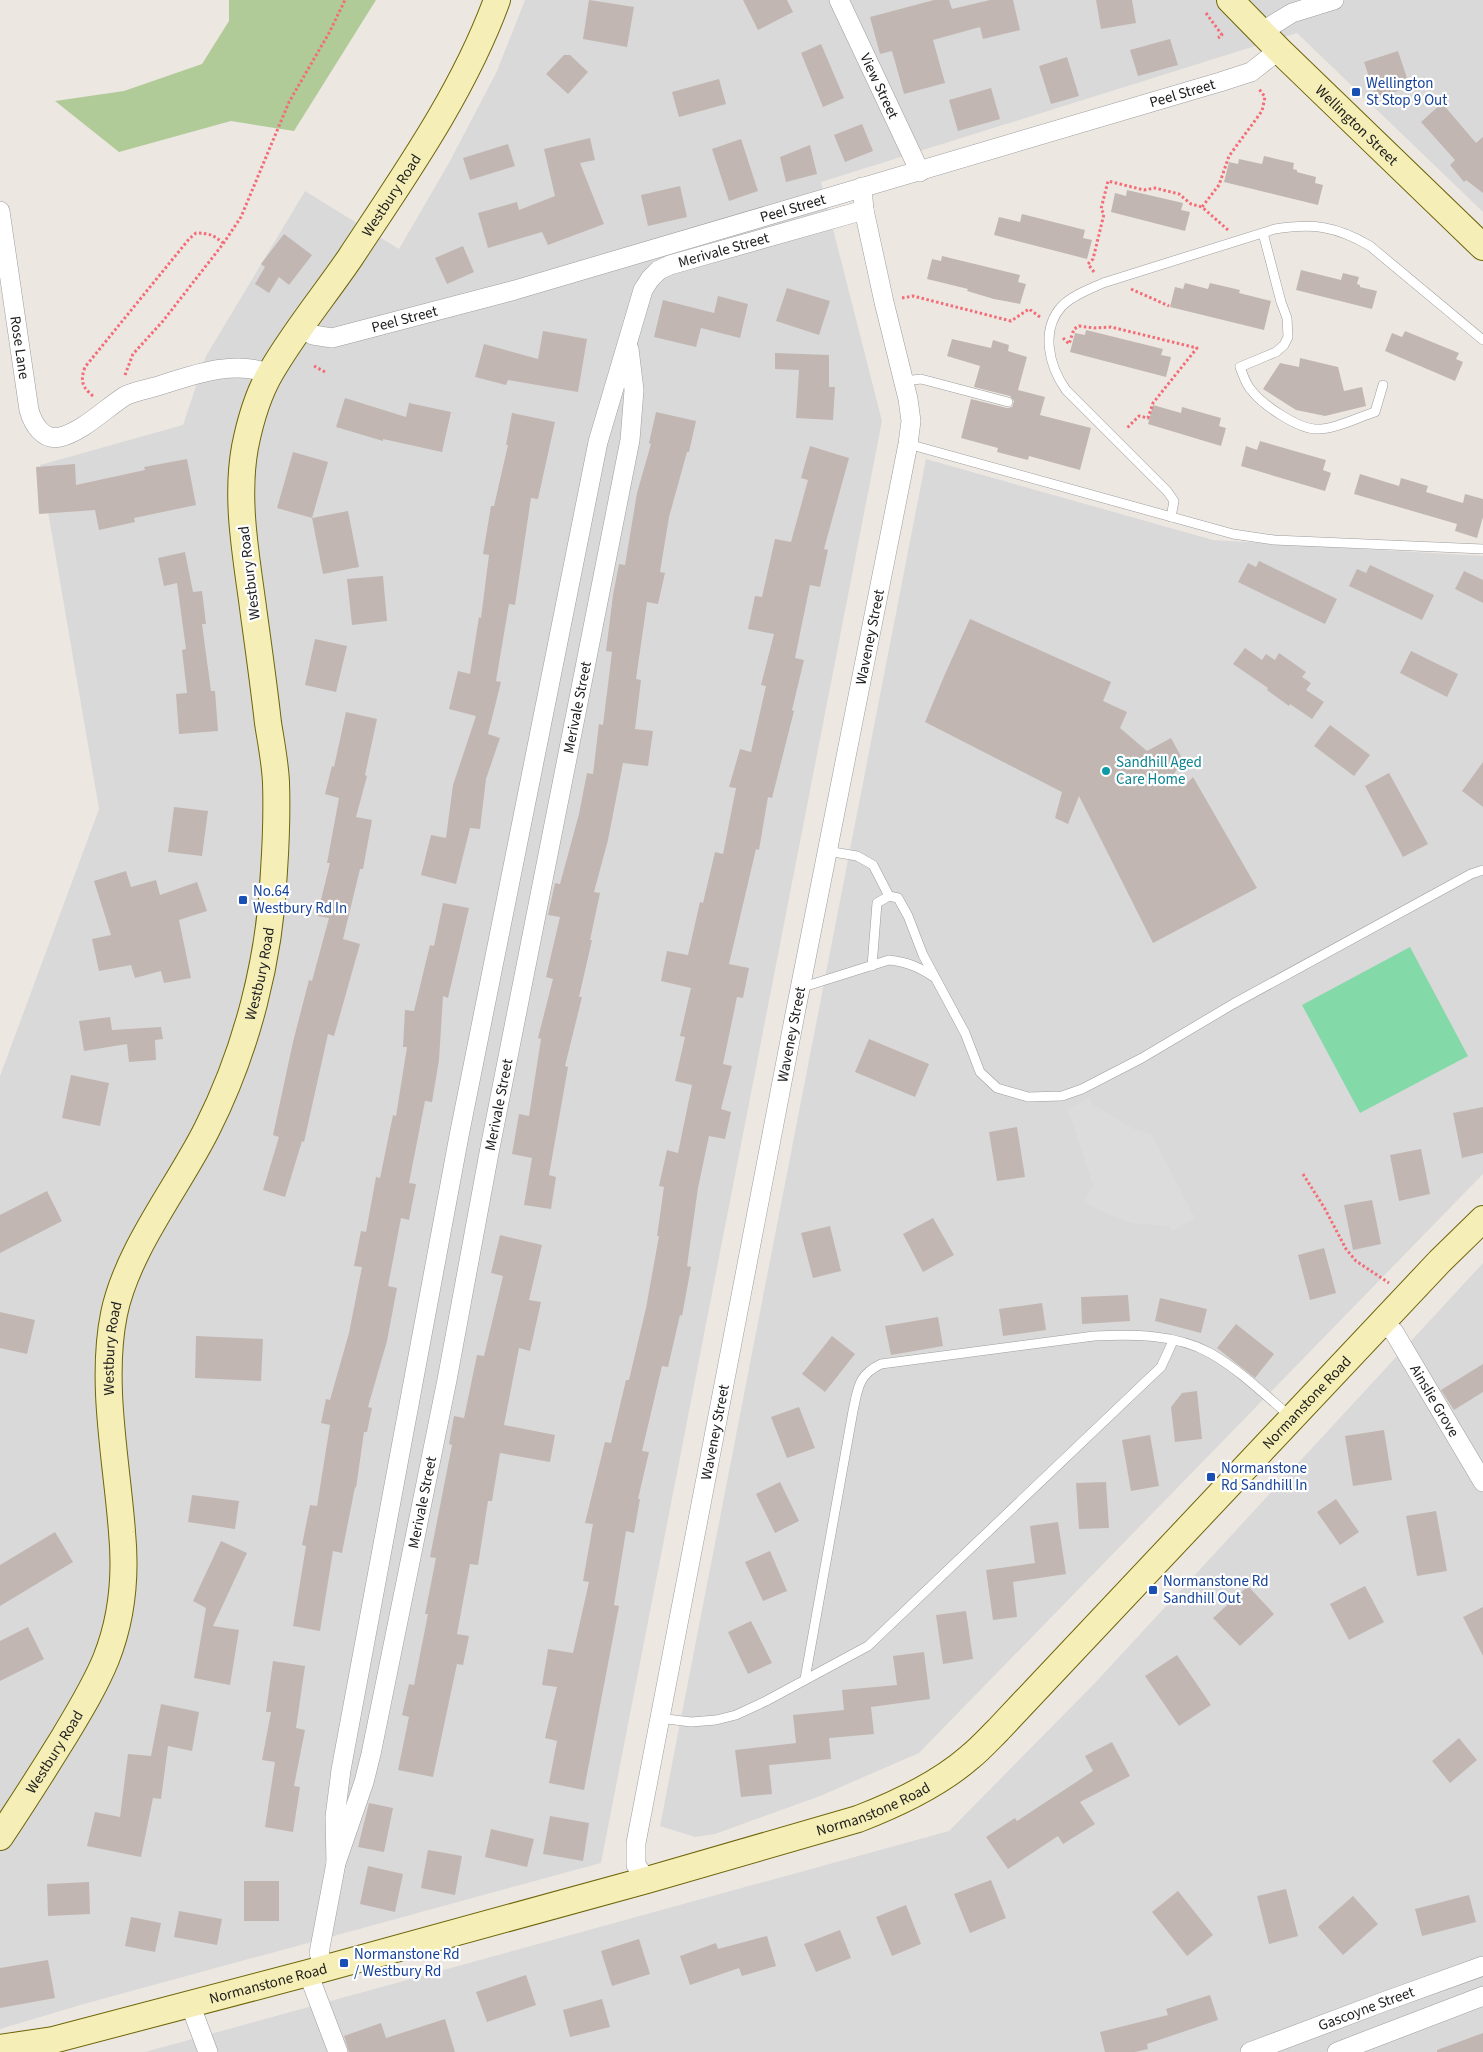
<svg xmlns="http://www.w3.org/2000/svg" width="1483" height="2052" font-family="'Source Sans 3',sans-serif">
<rect width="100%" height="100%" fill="#ede7e2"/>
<g fill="#dad9d9">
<polygon points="525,0 1483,0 1483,212 1297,33 821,182 882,421 601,1863 84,2004 0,2029 0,1076 99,809 40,465 183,425 206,356 305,191 399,249 450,161 497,71"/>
<polygon points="926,459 1213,540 1483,556 1483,1174 919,1753 820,1796 715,1834 695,1837 660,1826"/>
<polygon points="1483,1263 1483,2052 145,2052 949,1831 1094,1684"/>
</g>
<polygon fill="#b0cb98" points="229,0 376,0 294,131 231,121 119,152 55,101 124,91 202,64 229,21"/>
<polygon fill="#83d9a8" points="1410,947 1468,1056 1360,1113 1302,1005"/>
<polygon fill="#dcdcdc" points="1090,1098 1092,1104 1134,1129 1152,1135 1195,1218 1173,1231 1167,1226 1132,1223 1107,1214 1084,1202 1093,1185 1068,1109"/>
<g fill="#c1b6b2">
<polygon points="589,0 634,7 627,47 583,39"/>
<polygon points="743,0 787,0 793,12 758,30"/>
<polygon points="934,0 949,0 952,9 990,0 1013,0 1020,30 983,39 980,27 933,40 945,83 904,94 892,51 880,54 870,17"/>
<polygon points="1096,0 1132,0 1136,23 1101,29"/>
<polygon points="1170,39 1178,65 1138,76 1130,50"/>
<polygon points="821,44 844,98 823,107 801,53"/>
<polygon points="1398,51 1410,87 1376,98 1364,62"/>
<polygon points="564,55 570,55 588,72 568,94 546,74"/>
<polygon points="1067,57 1079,96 1051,104 1039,66"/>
<polygon points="719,79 726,104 679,117 672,92"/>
<polygon points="991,88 1000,119 958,131 949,100"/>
<polygon points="1442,103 1476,143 1483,137 1483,193 1466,180 1464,182 1450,165 1455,160 1421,122"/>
<polygon points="862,124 873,151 845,162 834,135"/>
<polygon points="590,138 595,160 580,163 604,224 548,245 542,232 488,248 478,213 517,202 519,210 555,196 544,149"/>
<polygon points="741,139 758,191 729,201 712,149"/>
<polygon points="508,144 515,166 470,180 463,158"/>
<polygon points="810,145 817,174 786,182 780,157"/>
<polygon points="1264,156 1294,163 1293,169 1297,170 1297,172 1316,177 1315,183 1323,185 1318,205 1224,182 1229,162 1238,164 1239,159 1262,164"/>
<polygon points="680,186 687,217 648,226 641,195"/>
<polygon points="1127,190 1183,203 1181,210 1190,212 1185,231 1111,212 1115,193 1126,196"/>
<polygon points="1022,214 1085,230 1083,238 1092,240 1087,259 994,235 999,217 1020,222"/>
<polygon points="284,234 312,255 289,285 279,277 269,293 255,284 265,267 261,264"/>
<polygon points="463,246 474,272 447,284 435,258"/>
<polygon points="942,256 1020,275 1018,282 1026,284 1020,304 994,299 967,291 968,289 927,279 932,259 941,261"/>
<polygon points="1301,270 1341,280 1343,273 1359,277 1357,284 1360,285 1360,287 1377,291 1372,309 1296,290"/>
<polygon points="1185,283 1208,289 1210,283 1240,290 1239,293 1271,301 1264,330 1170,307 1175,287 1183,289"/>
<polygon points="787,288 830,301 819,335 776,321"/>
<polygon points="718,296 748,304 740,338 701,328 696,347 654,337 663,300 714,313"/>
<polygon points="1086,330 1163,349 1161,355 1171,357 1166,377 1070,352 1075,333 1085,335"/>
<polygon points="543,331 587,339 578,392 508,380 506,385 475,377 484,344 538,359"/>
<polygon points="1405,331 1459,353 1456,359 1463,362 1455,381 1385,351 1392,333 1402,337"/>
<polygon points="952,339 991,348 993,340 1009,345 1008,351 1027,357 1018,390 1045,397 1040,415 1091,428 1080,470 1029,456 1028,460 997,452 998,448 961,438 971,399 1007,408 1012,407 1014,401 1010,396 974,387 980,366 947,356"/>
<polygon points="775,353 829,355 829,387 835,387 833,420 796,418 799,370 775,369"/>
<polygon points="1300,358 1338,367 1344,391 1362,387 1366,406 1325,416 1296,410 1263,389 1280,363 1299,367"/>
<polygon points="345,398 406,417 409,403 451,412 442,452 383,439 383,441 336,427"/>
<polygon points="1153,405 1181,413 1182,407 1221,418 1219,426 1226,428 1221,446 1148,424"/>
<polygon points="656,412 696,421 689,452 687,452 669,517 660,572 665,573 658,604 647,602 636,679 641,680 635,729 653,731 648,766 623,763 608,840 594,892 600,893 590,940 592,940 579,997 582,997 565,1066 568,1067 549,1175 556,1177 551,1209 524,1205 532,1158 512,1154 519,1114 529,1116 541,1039 538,1038 553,979 546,977 560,917 548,915 555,883 560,884 579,814 587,773 593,774 599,724 603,725 612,652 606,651 613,595 619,564 625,565 637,493 651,444 649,443"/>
<polygon points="512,413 555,422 538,499 531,498 515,605 509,604 496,681 501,682 488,734 500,738 486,779 480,829 470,828 456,884 421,875 431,835 446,838 453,785 476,716 449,709 458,671 470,674 479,617 481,618 489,555 483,554 491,506 494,506 508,445 506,445"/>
<polygon points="1260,441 1326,460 1323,470 1331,473 1325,491 1241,466 1246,446 1257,450"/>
<polygon points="810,446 849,458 824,549 828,550 820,587 810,585 795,658 804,660 792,710 794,711 772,798 768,797 759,850 756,849 729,964 749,968 743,998 737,997 723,1064 732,1066 721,1109 731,1112 725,1139 709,1136 698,1188 687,1266 691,1267 682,1316 680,1315 668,1367 662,1366 642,1451 649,1452 638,1499 640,1499 634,1533 626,1531 614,1605 619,1606 584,1790 549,1783 557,1741 545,1738 557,1687 542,1685 548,1649 573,1653 589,1582 583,1581 593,1524 585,1523 605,1442 611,1443 626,1380 629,1380 646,1308 659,1236 657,1236 664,1187 659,1186 667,1150 678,1153 692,1085 675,1081 685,1037 680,1036 691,988 661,981 667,951 688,955 700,902 703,903 715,852 723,854 736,788 729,787 740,749 751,752 766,686 761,685 774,634 748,629 755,596 762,597 775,539 791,542 808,480 801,478"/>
<polygon points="293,452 328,462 312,518 277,508"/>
<polygon points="187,459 196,505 134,518 135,522 99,530 95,510 39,514 36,467 75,464 76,485 145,470 144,467"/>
<polygon points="1360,474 1399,486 1401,478 1428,486 1426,492 1463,503 1465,494 1483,499 1483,517 1477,538 1455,531 1457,524 1354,494"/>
<polygon points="348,511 359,567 323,574 312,518"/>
<polygon points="185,552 193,592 202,591 206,624 202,624 211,691 215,691 218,731 179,734 176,694 187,693 182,650 186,649 177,583 164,586 158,558"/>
<polygon points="1259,561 1337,599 1325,624 1238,582 1248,563 1256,567"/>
<polygon points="1370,565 1434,595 1422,620 1349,586 1357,569 1366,573"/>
<polygon points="1464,571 1483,580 1483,603 1455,589"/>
<polygon points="383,576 387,621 352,625 347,579"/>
<polygon points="970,619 1111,682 1103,701 1127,712 1120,728 1147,751 1171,738 1183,760 1174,774 1187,783 1193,777 1257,888 1153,943 1079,796 1068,824 1055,818 1062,792 925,722 945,674"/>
<polygon points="315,639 347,646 336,692 305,685"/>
<polygon points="1245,648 1262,660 1266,654 1275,660 1279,653 1306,672 1302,677 1311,683 1306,690 1324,702 1312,719 1290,704 1289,706 1267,690 1268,688 1233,664"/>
<polygon points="1411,651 1458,674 1447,697 1400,673"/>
<polygon points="346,712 377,719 365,775 367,776 356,817 372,820 363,869 360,869 343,939 360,944 334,1036 328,1034 304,1142 302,1141 285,1197 263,1190 279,1137 273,1135 293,1042 309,980 312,981 329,918 317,916 330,863 327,863 339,798 325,794 332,766 334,767"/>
<polygon points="1330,725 1370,755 1354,776 1314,746"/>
<polygon points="1483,762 1483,807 1462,791"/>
<polygon points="1389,773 1428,844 1403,857 1365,786"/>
<polygon points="174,807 208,811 202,856 168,852"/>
<polygon points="126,871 131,887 156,880 160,895 197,882 207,911 179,920 191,978 164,983 161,971 135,978 131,965 99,971 92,939 111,935 94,881"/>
<polygon points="443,903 469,908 448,998 443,996 439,1060 432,1102 425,1101 409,1183 416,1184 409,1220 401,1218 388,1286 397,1288 387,1341 368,1407 372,1408 367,1432 364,1432 356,1488 355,1487 342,1553 333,1551 320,1631 293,1626 306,1546 302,1545 310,1505 317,1506 330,1425 321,1423 326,1399 330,1400 349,1333 362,1267 354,1266 361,1231 366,1232 376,1177 380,1178 393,1115 396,1116 407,1047 403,1047 405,1010 414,1011 430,945 434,946"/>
<polygon points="110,1017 112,1030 161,1027 163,1039 155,1040 156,1060 129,1062 127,1044 84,1051 79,1021"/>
<polygon points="869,1039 929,1064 915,1097 855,1072"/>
<polygon points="71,1075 109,1083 100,1126 62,1118"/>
<polygon points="1483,1107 1483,1153 1462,1158 1453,1113"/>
<polygon points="1017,1127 1025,1177 997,1181 989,1132"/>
<polygon points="1421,1149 1430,1194 1399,1201 1390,1155"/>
<polygon points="47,1191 62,1221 0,1253 0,1215"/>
<polygon points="1372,1200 1381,1244 1353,1250 1344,1205"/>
<polygon points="933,1218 954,1255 923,1272 903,1234"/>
<polygon points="830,1226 841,1271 813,1278 801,1233"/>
<polygon points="500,1235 542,1245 529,1300 541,1302 530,1351 519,1348 504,1425 555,1435 550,1462 500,1453 492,1501 488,1501 478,1565 470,1564 457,1634 469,1636 463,1665 457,1664 433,1777 398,1770 409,1717 402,1715 409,1684 414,1685 428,1614 425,1614 436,1558 430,1557 452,1445 449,1444 454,1416 464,1418 477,1355 484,1356 503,1276 491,1273"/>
<polygon points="1324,1248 1336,1293 1310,1300 1298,1255"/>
<polygon points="1128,1295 1130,1321 1082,1324 1081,1297"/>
<polygon points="1160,1298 1207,1309 1201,1333 1155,1321"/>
<polygon points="1042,1303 1046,1330 1003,1336 999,1309"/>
<polygon points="0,1312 35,1320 27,1354 0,1348"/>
<polygon points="938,1317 943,1346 891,1355 885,1326"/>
<polygon points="1236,1324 1274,1354 1255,1378 1217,1348"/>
<polygon points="196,1336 263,1339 261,1381 195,1378"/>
<polygon points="832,1336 855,1354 825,1392 802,1374"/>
<polygon points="1483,1364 1483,1392 1454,1410 1441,1390"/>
<polygon points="1197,1391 1202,1439 1175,1442 1171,1407 1182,1393"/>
<polygon points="799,1407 815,1448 787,1458 771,1417"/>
<polygon points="1384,1430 1392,1480 1353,1486 1345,1436"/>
<polygon points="1150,1435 1159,1486 1131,1491 1122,1440"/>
<polygon points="780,1482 799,1521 775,1533 756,1494"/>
<polygon points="1106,1482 1109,1528 1079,1529 1076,1483"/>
<polygon points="192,1495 239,1501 235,1529 188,1522"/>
<polygon points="1336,1499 1359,1532 1340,1545 1317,1512"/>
<polygon points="1436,1511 1447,1571 1417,1576 1406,1516"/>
<polygon points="1058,1522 1066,1574 1013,1582 1017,1617 993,1620 986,1570 1035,1563 1030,1526"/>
<polygon points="55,1532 73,1562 0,1606 0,1565"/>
<polygon points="221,1541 247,1553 213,1626 239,1630 230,1685 194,1678 206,1608 193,1601"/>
<polygon points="770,1551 787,1591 763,1601 745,1562"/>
<polygon points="1248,1586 1274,1614 1240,1646 1213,1618"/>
<polygon points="1365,1586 1384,1622 1349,1640 1330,1604"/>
<polygon points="1483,1607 1483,1656 1463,1617"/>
<polygon points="966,1611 973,1659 943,1664 936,1615"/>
<polygon points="751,1621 772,1663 748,1674 728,1632"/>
<polygon points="28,1627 44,1659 0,1681 0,1641"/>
<polygon points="924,1652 930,1699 871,1707 874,1734 829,1738 831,1759 769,1765 772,1794 741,1797 735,1750 796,1743 793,1715 844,1710 842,1690 897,1685 893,1656"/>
<polygon points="1177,1655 1211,1705 1179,1726 1145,1676"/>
<polygon points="273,1661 305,1666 296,1728 305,1730 294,1786 300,1787 293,1832 265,1827 275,1762 262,1760 271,1712 266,1712"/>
<polygon points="161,1704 199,1712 192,1751 168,1746 161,1799 153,1798 141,1857 87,1846 95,1812 120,1817 128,1754 151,1756"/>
<polygon points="1459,1738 1477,1760 1450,1783 1432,1761"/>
<polygon points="1112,1742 1130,1776 1080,1802 1095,1824 1063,1844 1058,1836 1008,1869 986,1837 1015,1818 1017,1821 1093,1771 1085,1756"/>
<polygon points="369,1803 393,1808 384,1852 358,1847"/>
<polygon points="550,1816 589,1823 583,1861 543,1854"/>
<polygon points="491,1829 534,1839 527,1867 485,1857"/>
<polygon points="428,1850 462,1856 455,1895 421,1888"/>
<polygon points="368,1866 403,1874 395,1912 360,1904"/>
<polygon points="991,1880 1006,1918 970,1933 954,1894"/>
<rect x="244" y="1881" width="35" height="40"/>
<polygon points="89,1882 90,1914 48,1916 47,1884"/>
<polygon points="1286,1889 1298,1936 1269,1944 1257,1896"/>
<polygon points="1178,1891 1213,1935 1187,1956 1152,1912"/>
<polygon points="1469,1895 1476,1922 1422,1936 1415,1909"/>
<polygon points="1353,1896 1378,1924 1343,1955 1318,1927"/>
<polygon points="906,1905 921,1944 892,1956 876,1917"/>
<polygon points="179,1911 222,1919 217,1945 174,1937"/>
<polygon points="131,1917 161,1923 155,1952 125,1946"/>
<polygon points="840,1930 851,1958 816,1972 804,1944"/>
<polygon points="767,1936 776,1966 742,1976 739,1968 690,1985 680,1956 716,1943 718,1949"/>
<polygon points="639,1939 650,1974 612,1986 601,1951"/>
<polygon points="48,1960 55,1998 0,2008 0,1968"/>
<polygon points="526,1975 536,2005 487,2022 476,1992"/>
<polygon points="1210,1995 1218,2020 1147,2044 1148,2049 1135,2052 1105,2052 1100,2032 1168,2015 1166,2009"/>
<polygon points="602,1999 610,2027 570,2037 563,2010"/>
<polygon points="445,2019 455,2052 349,2052 344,2036 381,2023 386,2038"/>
<polygon points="1483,2033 1483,2052 1437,2052 1437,2050"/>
</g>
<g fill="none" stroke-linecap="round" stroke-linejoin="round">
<g stroke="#9d9d9d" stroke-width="10">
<g id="lane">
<path d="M1263,233l18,69 6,16 1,19 -4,8 -8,7 -36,15c3,8 6,18 12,24 11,14 45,37 63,38 19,1 41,-11 60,-17l8,-27"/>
<polyline points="904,381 921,379 1008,402"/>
<polyline points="908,444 1233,534 1274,540 1483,549"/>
<path d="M1171,517l3,-16 -7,-10 -101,-101c-17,-24 -26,-60 -4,-84 11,-11 28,-17 41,-23l172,-54c38,-6 61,-3 95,17l113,94"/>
<polyline points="827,851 857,856 873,865 889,896"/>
<polyline points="872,966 877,903 889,896 898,898 908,916 923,955 965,1033 980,1072 997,1088 1028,1097 1062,1096 1082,1089 1142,1058 1233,1004 1471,874 1483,870"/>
<path d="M800,988l89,-28c18,2 30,7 45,17"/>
<path d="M805,1679l48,-268c5,-23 5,-36 28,-47l213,-28c38,-2 82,-2 116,17 30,17 55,42 81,64"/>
<polyline points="659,1718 691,1722 716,1720 736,1715 766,1701 868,1646 1161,1367 1173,1341"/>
</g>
</g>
<g stroke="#9d9d9d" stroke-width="20">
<g id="street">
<path id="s1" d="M839,0l81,172"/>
<polyline points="1261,32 1292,13 1334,0"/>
<path id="s2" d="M0,211l29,199c4,14 14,31 31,27 22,-5 46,-29 65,-41 10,-5 23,-7 33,-10 35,-11 77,-27 112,-12"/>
<path id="s3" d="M301,328l12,7 19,3 183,-48 705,-208 31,-10 28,-22"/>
<path id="s4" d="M1383,1323l11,9 89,150"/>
<path id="s5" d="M336,1863l-1,-46 6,-47 118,-634 139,-694 45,-152 7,-11 9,-9 11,-5 194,-55"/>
<path id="s6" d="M647,1880l-11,-15v-22l160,-834 112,-565 3,-23 -3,-22 -24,-97 -20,-92 -2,-23"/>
<path id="s7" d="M325,1969l-6,-16 17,-90 28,-81 7,-28 76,-374 42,-227 141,-713 4,-50 -5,-41"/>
<polyline points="308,1973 338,2052"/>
<polyline points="190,2004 208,2052"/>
<path id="s8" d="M1250,2052l133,-50 100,-36"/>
<polyline points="1337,2052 1483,1996"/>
</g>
</g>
<g stroke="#6d6609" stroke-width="28">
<g id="secondary">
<path id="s9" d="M1230,0l49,50 204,197"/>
<path id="s10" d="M0,1837c22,-33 43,-66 64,-100 15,-25 31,-51 42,-78 16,-40 20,-85 16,-127 -5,-69 -22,-149 -8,-218 13,-64 64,-127 93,-185 40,-79 63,-170 67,-258 2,-30 3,-59 2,-89 -1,-20 -5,-40 -8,-59 -4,-36 -9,-72 -14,-108 -7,-55 -19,-113 -9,-168 5,-25 13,-53 26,-75 23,-40 53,-76 79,-114 54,-82 113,-165 147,-258"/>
<path id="s11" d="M0,2048l53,-8 255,-67 339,-93 211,-61c39,-15 80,-34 112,-62 10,-8 19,-18 28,-27l442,-469 43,-42"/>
</g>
</g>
<g stroke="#f36d77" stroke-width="3" stroke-dasharray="2.5 2.5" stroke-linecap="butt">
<polyline points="1206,13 1222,35 1218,38"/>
<polyline points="1228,230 1202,207 1219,185 1229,156 1262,111 1265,97 1259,89"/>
<polyline points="1094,272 1088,264 1093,259 1104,214 1101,209 1108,181 1144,190 1155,188 1179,194 1191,204 1202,207"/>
<polyline points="1131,289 1169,306"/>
<polyline points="902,298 913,296 1011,321 1029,309 1040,317"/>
<polyline points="1063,338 1069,344 1074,329 1079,326 1094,328 1111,327 1197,348 1153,403 1148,418 1139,416 1126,429"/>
<polyline points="314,366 327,373"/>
<polyline points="125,375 133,354 163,321 223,244 241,217 289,102 329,33 345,0"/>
<path d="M93,396c-11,-9 -13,-15 -8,-29l104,-128 7,-6c12,0 18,2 27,10"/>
<polyline points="1303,1174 1325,1209 1346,1249 1356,1261 1389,1283"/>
</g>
<use href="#lane" stroke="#fff" stroke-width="9"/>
<use href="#street" stroke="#fff" stroke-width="19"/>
<use href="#secondary" stroke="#f6eeb7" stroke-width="26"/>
</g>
<g fill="#1a4fb4" stroke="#fff" stroke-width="2">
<rect x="1351" y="87" width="10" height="10" rx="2.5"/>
<rect x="238" y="895" width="10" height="10" rx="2.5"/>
<rect x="1206" y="1472" width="10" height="10" rx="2.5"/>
<rect x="1148" y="1585" width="10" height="10" rx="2.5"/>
<rect x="339" y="1958" width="10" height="10" rx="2.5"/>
</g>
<circle fill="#0f9aa8" stroke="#fff" stroke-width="2" cx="1106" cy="771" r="5"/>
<g text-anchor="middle" stroke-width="4.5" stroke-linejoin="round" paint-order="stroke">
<g font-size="15" fill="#164399" stroke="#fff" text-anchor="start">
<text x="1366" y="88">Wellington<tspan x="1366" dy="17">St Stop 9 Out</tspan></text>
<text x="253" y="896">No.64<tspan x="253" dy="17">Westbury Rd In</tspan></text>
<text x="1221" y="1473">Normanstone<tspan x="1221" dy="17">Rd Sandhill In</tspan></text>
<text x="1163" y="1586">Normanstone Rd<tspan x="1163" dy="17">Sandhill Out</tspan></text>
<text x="354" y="1959">Normanstone Rd<tspan x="354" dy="17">/ Westbury Rd</tspan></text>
</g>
<g font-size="15" fill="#1c1c1c" stroke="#fff">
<text dy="5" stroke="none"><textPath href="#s1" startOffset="95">View Street</textPath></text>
<text dy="5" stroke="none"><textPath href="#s3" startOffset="918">Peel Street</textPath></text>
<text dy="5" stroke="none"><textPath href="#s9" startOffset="178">Wellington Street</textPath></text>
<text dy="5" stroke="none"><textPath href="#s10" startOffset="1752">Westbury Road</textPath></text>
<text dy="5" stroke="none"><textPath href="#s3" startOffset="512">Peel Street</textPath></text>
<text dy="5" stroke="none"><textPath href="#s5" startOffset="1698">Merivale Street</textPath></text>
<text dy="5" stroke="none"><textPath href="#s3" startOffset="108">Peel Street</textPath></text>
<text dy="5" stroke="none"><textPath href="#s2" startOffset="138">Rose Lane</textPath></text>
<text transform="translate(249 573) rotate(-97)" y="5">Westbury Road</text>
<text dy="5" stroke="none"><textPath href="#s6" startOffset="1269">Waveney Street</textPath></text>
<text dy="5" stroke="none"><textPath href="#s7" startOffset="1290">Merivale Street</textPath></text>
<text dy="5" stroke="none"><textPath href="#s10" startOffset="928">Westbury Road</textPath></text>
<text dy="5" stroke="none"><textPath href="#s6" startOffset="864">Waveney Street</textPath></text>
<text dy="5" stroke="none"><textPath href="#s7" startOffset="885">Merivale Street</textPath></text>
<text dy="5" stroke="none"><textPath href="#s10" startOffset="521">Westbury Road</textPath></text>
<text dy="5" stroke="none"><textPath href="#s4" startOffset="94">Ainslie Grove</textPath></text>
<text dy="5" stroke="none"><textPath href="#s11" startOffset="1506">Normanstone Road</textPath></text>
<text dy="5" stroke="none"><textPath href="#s6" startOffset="459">Waveney Street</textPath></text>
<text dy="5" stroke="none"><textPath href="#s7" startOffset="480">Merivale Street</textPath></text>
<text dy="5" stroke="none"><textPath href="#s10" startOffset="101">Westbury Road</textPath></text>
<text dy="5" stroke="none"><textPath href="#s11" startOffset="906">Normanstone Road</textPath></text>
<text dy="5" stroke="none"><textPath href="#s11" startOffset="276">Normanstone Road</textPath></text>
<text dy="5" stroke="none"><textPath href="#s8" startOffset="124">Gascoyne Street</textPath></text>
</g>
<g font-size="15" fill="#0d838f" stroke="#fff" text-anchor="start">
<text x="1116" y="767">Sandhill Aged<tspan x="1116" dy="17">Care Home</tspan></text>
</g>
</g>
</svg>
